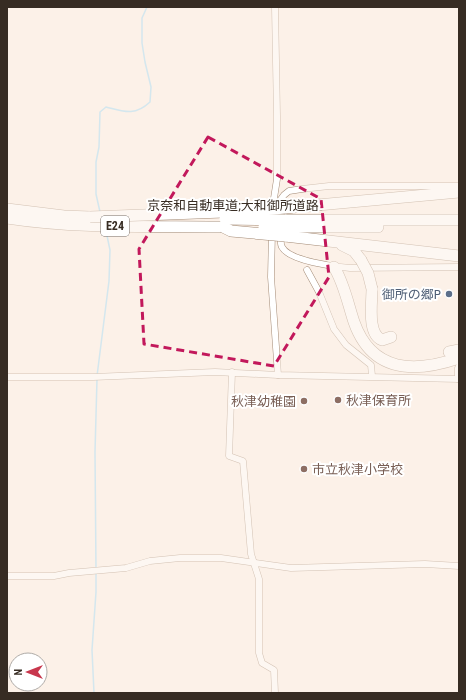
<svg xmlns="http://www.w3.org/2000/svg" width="466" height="700" font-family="'Roboto Condensed','Noto Sans JP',sans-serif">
<rect width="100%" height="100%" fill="#fcf1e8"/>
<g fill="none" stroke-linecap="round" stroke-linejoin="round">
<g stroke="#a4dbf6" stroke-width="1.5">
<path d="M100,212l-4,-18v-32l3,-15 1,-35 6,-5c19,5 29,9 44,-5l1,-15 -6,-25 -3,-19v-25l5,-11"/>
<polyline points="97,376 109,281 110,250 106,231"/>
<polyline points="96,570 95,452 97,379"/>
<polyline points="94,693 92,650 96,592 96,573"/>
</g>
<g stroke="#a38a75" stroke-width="7">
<g id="minor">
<polyline points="281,210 281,199 284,195 289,191 302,189 329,186 459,186"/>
<polyline points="272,211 277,179 277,116 275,7"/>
<polyline points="272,232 271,277 278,375"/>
<path d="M281,235c0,4 -1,9 1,12 7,14 54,20 68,21l109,-1"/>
<polyline points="307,270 319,292 334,329 346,345 371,365 372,376"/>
<polyline points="232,372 229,456 243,461 251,554 259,579 259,653 262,663 274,670 275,693"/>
<polyline points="7,377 93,377 215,372 278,375 459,379"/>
<polyline points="458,379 458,368 459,366"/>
<polyline points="7,576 54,576 69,573 126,568 150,561 180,558 221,558 291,568 425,564 459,566"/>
</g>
</g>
<g stroke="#a38a75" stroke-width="12">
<g id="motorway">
<polyline points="285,208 459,192"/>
<polyline points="7,209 64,216 90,217"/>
<path d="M7,218c72,11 144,8 216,9"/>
<polyline points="285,220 459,220"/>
<polyline points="285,227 378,227"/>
<polyline points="285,236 459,256"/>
<polyline points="342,245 354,251 361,260"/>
<path d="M334,267c10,16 14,37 20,55 18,51 61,51 105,36"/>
<path d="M372,289c0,14 -5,45 10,51l9,-3"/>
<polyline points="449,352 459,350"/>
</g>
</g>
<use href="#minor" stroke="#fff" stroke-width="6"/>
<use href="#motorway" stroke="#fff" stroke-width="11"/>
<g stroke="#a38a75" stroke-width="12" stroke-linecap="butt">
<g id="motorway-bridge">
<polyline points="90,217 250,211 285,208"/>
<polyline points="225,219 285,220"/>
<polyline points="223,227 231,231 285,236"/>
<polyline points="264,227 285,227"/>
<polyline points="361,260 368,273 372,289"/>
</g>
</g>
<use href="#motorway-bridge" stroke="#fff" stroke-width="11"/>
</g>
<path d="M0 0H466V700H0ZM208,137l113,62 8,78 -55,89 -130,-22 -5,-95z" fill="#fcf1e8" fill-opacity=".55" fill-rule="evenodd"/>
<path fill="none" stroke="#c2185b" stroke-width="3" stroke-dasharray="8 5" stroke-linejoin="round" d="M208,137l113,62 8,78 -55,89 -130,-22 -5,-95z"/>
<circle fill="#5c6f8a" stroke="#fff" stroke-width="1.5" cx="449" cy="294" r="4"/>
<g fill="#8d6e63" stroke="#fff" stroke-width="1.5">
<circle cx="338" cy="400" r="4"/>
<circle cx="304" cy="401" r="4"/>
<circle cx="304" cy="469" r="4"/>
</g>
<g text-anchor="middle" stroke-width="4" stroke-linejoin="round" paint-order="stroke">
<rect fill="#fff" stroke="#736b65" stroke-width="1" x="101" y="216" width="28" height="20" rx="3"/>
<g font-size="12" font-weight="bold" fill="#372c23">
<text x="115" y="230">E24</text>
</g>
<g font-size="13" fill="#372c23" stroke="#fff">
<text x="233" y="210">京奈和自動車道;大和御所道路</text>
</g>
<g font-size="13" fill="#4e5e75" stroke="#fff" text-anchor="end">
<text x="441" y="299">御所の郷P</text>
</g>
<g font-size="13" fill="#785e54" stroke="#fff" text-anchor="start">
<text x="346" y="405">秋津保育所</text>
<text x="296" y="406" text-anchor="end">秋津幼稚園</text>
<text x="312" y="474">市立秋津小学校</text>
</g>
</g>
<rect width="466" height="700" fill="none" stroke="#372c23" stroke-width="16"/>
<g transform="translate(28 672) rotate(270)"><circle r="19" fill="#ffffff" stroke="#afaba7"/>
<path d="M0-3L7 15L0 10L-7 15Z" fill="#c8374d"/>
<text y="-6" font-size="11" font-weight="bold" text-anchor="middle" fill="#372c23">N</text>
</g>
</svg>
